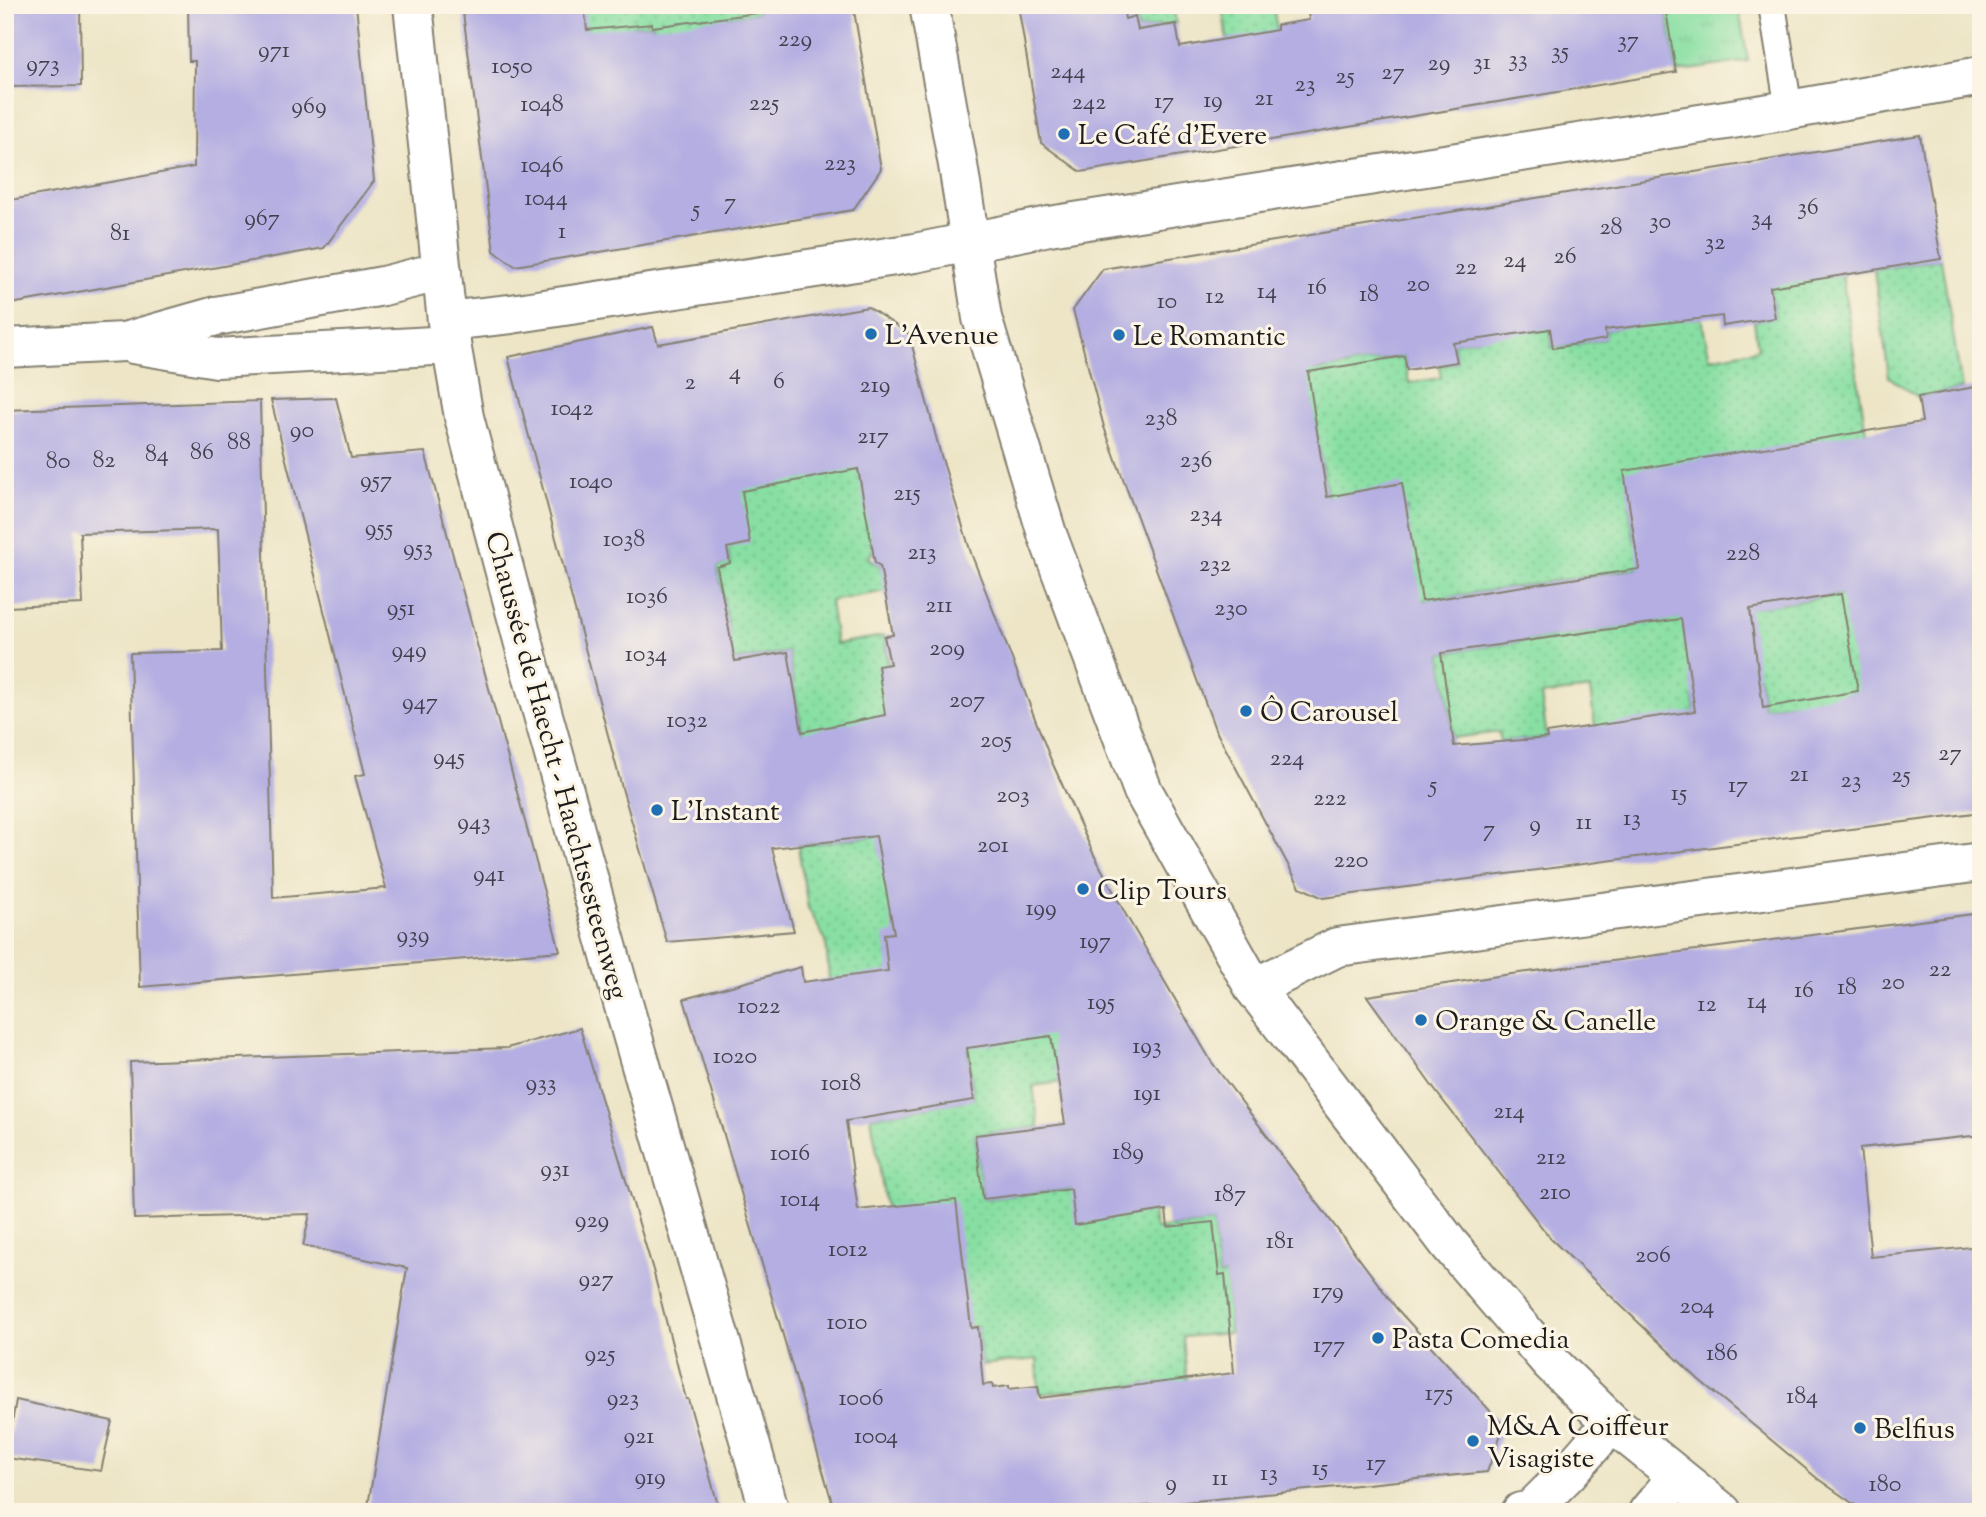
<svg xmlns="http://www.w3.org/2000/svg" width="1986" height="1517" font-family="'Sorts Mill Goudy',serif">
<defs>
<pattern id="grass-tufts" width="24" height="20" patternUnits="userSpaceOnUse" patternTransform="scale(1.75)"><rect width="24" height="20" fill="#88dfa3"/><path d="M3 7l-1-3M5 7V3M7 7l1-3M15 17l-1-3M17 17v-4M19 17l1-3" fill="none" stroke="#75bf8c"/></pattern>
<pattern id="park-dots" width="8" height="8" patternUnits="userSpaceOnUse" patternTransform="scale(1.75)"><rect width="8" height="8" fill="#88dfa3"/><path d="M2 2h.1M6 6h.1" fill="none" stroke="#75bf8c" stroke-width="1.8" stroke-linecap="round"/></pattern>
</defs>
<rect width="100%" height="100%" fill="#fcf5e5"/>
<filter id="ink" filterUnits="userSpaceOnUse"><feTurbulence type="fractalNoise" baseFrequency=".0143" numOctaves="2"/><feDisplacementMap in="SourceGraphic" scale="14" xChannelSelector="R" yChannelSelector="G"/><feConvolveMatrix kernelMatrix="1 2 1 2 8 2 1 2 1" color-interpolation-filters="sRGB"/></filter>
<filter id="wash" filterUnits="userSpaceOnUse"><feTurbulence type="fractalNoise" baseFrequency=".00686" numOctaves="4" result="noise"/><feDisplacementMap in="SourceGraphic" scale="28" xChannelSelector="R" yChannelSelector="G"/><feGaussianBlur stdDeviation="1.57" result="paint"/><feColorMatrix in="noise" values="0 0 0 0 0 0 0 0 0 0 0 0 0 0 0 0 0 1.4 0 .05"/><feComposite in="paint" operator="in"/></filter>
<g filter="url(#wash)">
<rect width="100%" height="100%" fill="#ede5c6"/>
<polygon fill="url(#grass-tufts)" stroke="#527e60" stroke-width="2" points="1665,5 1738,5 1748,61 1676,72"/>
<g fill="url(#park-dots)" stroke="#527e60" stroke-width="2">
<polygon points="584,5 757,5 758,13 729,17 658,77 652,24 632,26 637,79 557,85"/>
<polygon points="1123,5 1173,5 1176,23 1139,30 1135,17 1125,19"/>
<polygon points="1222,5 1273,5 1278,36 1227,39"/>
<polygon points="1941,259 1962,389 1918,397 1889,377 1874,270"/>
<polygon points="1842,275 1866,432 1629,503 1634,539 1653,566 1336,614 1407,512 1407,508 1331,519 1300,334 1315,371 1404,356 1409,383 1441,378 1439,365 1457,362 1453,343 1479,339 1547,312 1553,348 1605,339 1605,330 1652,322 1701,318 1710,358 1758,349 1754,321 1775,317 1768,278"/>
<polygon points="726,434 858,469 882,539 868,558 897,578 898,589 830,601 836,644 884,636 888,665 1090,1030 1096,1077 1033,1086 1039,1127 975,1135 983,1199 1149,1180 1155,1229 1213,1222 1219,1275 1226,1274 1230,1333 1183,1337 1187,1381 1039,1394 1037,1359 981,1365 978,1327 943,1330 886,1209 871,1117 974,1099 961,996 829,979 826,941 808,908 798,846 883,835 802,732 788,652 732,661 727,618 717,567 730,562 728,552 695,558"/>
<polygon points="1841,595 1965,695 1786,704 1763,708 1759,676 1727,680 1714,694 1693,698 1697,729 1595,726 1590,689 1541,695 1547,738 1501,742 1499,732 1453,738 1441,653"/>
</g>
<g id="blocks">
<g fill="#b4aee2" fill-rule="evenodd">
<polygon points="5,5 80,5 81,86 5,87"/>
<polygon points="188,5 356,5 374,181 324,248 5,305 5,201 194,167 195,61 189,61"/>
<polygon points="462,5 584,5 587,30 652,24 652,27 758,13 757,5 853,5 881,169 853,210 515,266 494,251"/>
<polygon points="1018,5 1123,5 1125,19 1135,16 1138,30 1176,24 1180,47 1277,30 1277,25 1309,20 1307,5 1665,5 1676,72 1081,172 1041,143"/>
<path d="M1920,135l21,124 -171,28 5,31 -52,8 -1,-10 -117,14 1,9 -53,9 -3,-19 -97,14 4,19 -50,8 -3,-14 -96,16 19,125 75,-14 20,118 217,-32 -15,-98 298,-49 -4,-25 63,-11v426l-658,86 -23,-11 -85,-158 -111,-302 -31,-117 30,-41zM1841,594l17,97 -95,17 -13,-99zM1681,619l14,92 -149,22 1,5 -93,8 -13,-93z"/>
<path d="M868,307l41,27 31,118 31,101 80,207 42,93 33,62 85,146 186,248 107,117 -17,46 -402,40h-250l-151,-513 117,-32 2,15 85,-11 -4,-37 10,-1 -18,-97 -104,12 22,83 -127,11 -45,-154 -114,-431 145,-30 5,17zM858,469l17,94 5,3 13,69 -9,1 6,28 -12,2 7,49 -83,17 -14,-80 -53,9 -18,-94 13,-4 -3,-15 23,-5 -8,-52zM1051,1036l14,88 -90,11 8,64 88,-10 4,36 91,-15 2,17 45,-5 6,53 6,-1 9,99 -194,25 -2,-12 -29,3v-3l-16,2 -1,-4 -9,1 -5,-58 -7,1 -15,-128 -98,10 -12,-89 128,-21 -7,-52z"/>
<polygon points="336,398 351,458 425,452 560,951 140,987 130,653 222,651 218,529 80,533 83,604 5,607 5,410 260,401 273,898 386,888 355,776 365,774 271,400"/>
<polygon points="1981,913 1981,1135 1860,1148 1871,1257 1981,1246 1981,1512 1865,1512 1818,1479 1698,1379 1551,1239 1437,1093 1367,996 1504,975"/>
<polygon points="580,1028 653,1270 686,1399 688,1399 720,1512 367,1512 407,1268 303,1246 310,1214 134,1219 130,1062 507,1048"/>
<polygon points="16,1400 112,1421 101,1471 6,1458"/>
</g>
</g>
</g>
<g filter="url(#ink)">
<use href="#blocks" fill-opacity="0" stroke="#848071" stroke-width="2"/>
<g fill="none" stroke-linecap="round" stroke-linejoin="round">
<g stroke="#848071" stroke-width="30">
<polyline id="service" points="1772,5 1789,110"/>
</g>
<g stroke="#848071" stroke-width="42">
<g id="minor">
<polyline points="929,5 958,165 982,318 1047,534 1143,791 1254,988 1449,1244 1550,1362 1612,1423 1722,1512"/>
<polyline points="447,321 511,314 915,253 1049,226 1789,110 1981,76"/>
<polyline points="133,344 217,358 451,345"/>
<polyline points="5,348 124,342 216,316 383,286 442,271"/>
<polyline points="1254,988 1337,947 1981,862"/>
<polyline points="1521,1512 1530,1511 1569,1472 1612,1423"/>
<polyline points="1648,1512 1677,1477"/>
</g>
</g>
<g stroke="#848071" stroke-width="42">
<polyline id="tertiary" points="413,5 447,321 464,417 538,697 625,1010 770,1512"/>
</g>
<use href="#service" stroke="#fff" stroke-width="26"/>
<use href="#minor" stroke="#fff" stroke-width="38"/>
<use href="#tertiary" stroke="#fff" stroke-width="38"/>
</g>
</g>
<g fill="#1f6fb2" stroke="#fcf5e5" stroke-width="2.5">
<circle cx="1064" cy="134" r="7"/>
<circle cx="871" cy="334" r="7"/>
<circle cx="1119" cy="335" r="7"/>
<circle cx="1246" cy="711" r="7"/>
<circle cx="657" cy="810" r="7"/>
<circle cx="1083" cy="889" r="7"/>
<circle cx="1421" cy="1020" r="7"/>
<circle cx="1378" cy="1338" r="7"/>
<circle cx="1860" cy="1428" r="7"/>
<circle cx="1473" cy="1441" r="7"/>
</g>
<g text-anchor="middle" stroke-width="6" stroke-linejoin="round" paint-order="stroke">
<g font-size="24" fill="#42404e">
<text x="795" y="46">229</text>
<text x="1628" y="47">37</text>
<text x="274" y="57">971</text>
<text x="1560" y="58">35</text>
<text x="1518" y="66">33</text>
<text x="1482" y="69">31</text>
<text x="1439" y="70">29</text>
<text x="43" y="71">973</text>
<text x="512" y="73">1050</text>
<text x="1068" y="78">244</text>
<text x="1393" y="79">27</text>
<text x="1345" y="83">25</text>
<text x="1305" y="91">23</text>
<text x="1264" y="105">21</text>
<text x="1213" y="107">19</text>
<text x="1164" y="108">17</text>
<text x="1089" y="109">242</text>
<text x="764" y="110">225</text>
<text x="542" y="111">1048</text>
<text x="309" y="113">969</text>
<text x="840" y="170">223</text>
<text x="542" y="172">1046</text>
<text x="546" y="205">1044</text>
<text x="730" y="209">7</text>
<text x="1808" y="214">36</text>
<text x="696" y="216">5</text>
<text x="262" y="225">967</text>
<text x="1762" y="225">34</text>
<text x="1660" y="228">30</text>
<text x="1611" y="234">28</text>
<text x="562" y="238">1</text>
<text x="120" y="240">81</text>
<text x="1715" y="249">32</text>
<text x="1565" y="263">26</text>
<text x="1515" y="267">24</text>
<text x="1466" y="274">22</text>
<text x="1418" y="291">20</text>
<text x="1317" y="294">16</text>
<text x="1267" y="298">14</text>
<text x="1369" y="301">18</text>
<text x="1215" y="303">12</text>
<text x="1167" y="308">10</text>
<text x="735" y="379">4</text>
<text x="779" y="388">6</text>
<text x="690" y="389">2</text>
<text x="875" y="392">219</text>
<text x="572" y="415">1042</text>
<text x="1161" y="425">238</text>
<text x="302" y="437">90</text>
<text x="873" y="443">217</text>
<text x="239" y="449">88</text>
<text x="202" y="459">86</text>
<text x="157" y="461">84</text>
<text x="104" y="467">82</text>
<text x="1196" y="467">236</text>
<text x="58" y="468">80</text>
<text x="376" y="487">957</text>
<text x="591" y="488">1040</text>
<text x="907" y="500">215</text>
<text x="1206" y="521">234</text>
<text x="379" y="535">955</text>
<text x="624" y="546">1038</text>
<text x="418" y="555">953</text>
<text x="922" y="559">213</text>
<text x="1743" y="560">228</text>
<text x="1215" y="571">232</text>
<text x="647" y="603">1036</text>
<text x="939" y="612">211</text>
<text x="401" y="615">951</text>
<text x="1231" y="615">230</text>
<text x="947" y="655">209</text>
<text x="409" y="657">949</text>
<text x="646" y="661">1034</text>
<text x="967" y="707">207</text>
<text x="420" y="709">947</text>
<text x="687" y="727">1032</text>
<text x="996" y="747">205</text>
<text x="1950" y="760">27</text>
<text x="449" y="764">945</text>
<text x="1287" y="765">224</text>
<text x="1799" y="781">21</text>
<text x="1901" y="782">25</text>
<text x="1851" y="787">23</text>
<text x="1433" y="792">5</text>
<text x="1738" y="792">17</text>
<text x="1679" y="800">15</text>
<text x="1013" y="802">203</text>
<text x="1330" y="805">222</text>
<text x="1632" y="825">13</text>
<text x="474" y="829">943</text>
<text x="1584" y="829">11</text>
<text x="1535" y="831">9</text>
<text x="1489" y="836">7</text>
<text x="993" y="852">201</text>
<text x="1351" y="867">220</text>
<text x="489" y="881">941</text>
<text x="1041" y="915">199</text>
<text x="413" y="942">939</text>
<text x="1095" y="948">197</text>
<text x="1940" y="976">22</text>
<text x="1893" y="989">20</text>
<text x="1847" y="994">18</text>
<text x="1804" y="997">16</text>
<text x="1757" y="1008">14</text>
<text x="1101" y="1009">195</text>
<text x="1707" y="1011">12</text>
<text x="759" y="1013">1022</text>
<text x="1147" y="1053">193</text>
<text x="735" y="1063">1020</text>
<text x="541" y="1090">933</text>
<text x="841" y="1090">1018</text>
<text x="1147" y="1100">191</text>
<text x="1509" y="1118">214</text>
<text x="1128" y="1159">189</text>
<text x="790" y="1160">1016</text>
<text x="1551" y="1164">212</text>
<text x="555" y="1176">931</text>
<text x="1555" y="1199">210</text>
<text x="1230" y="1201">187</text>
<text x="800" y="1206">1014</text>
<text x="592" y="1227">929</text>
<text x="1280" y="1248">181</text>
<text x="848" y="1256">1012</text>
<text x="1653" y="1262">206</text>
<text x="596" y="1286">927</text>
<text x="1328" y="1298">179</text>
<text x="1697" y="1313">204</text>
<text x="847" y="1329">1010</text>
<text x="1329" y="1352">177</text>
<text x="1722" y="1360">186</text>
<text x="600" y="1361">925</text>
<text x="1439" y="1400">175</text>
<text x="1802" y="1403">184</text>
<text x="623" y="1405">923</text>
<text x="861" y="1405">1006</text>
<text x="639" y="1443">921</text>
<text x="876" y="1443">1004</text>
<text x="1376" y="1470">17</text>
<text x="1320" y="1475">15</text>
<text x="1269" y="1480">13</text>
<text x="650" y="1484">919</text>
<text x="1220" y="1485">11</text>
<text x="1171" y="1490">9</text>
<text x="1885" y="1491">180</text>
</g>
<g font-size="28" fill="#1c1c1c" stroke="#fcf5e5" text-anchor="start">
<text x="1078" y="144">Le Café d'Evere</text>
<text x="885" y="344">L'Avenue</text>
<text x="1133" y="345">Le Romantic</text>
<text x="1260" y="721">Ô Carousel</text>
<text x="671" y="820">L'Instant</text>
<text x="1097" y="899">Clip Tours</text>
<text x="1435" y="1030">Orange &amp; Canelle</text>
<text x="1392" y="1348">Pasta Comedia</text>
<text x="1487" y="1435">M&amp;A Coiffeur<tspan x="1487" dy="32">Visagiste</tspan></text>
<text x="1874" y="1438">Belfius</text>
</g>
<g font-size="28" fill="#1c1c1c" stroke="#fcf5e5">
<text transform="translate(558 765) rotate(75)" y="10">Chaussée de Haecht - Haachtsesteenweg</text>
</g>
</g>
<rect width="1986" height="1517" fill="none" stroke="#fcf5e5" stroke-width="28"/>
</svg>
